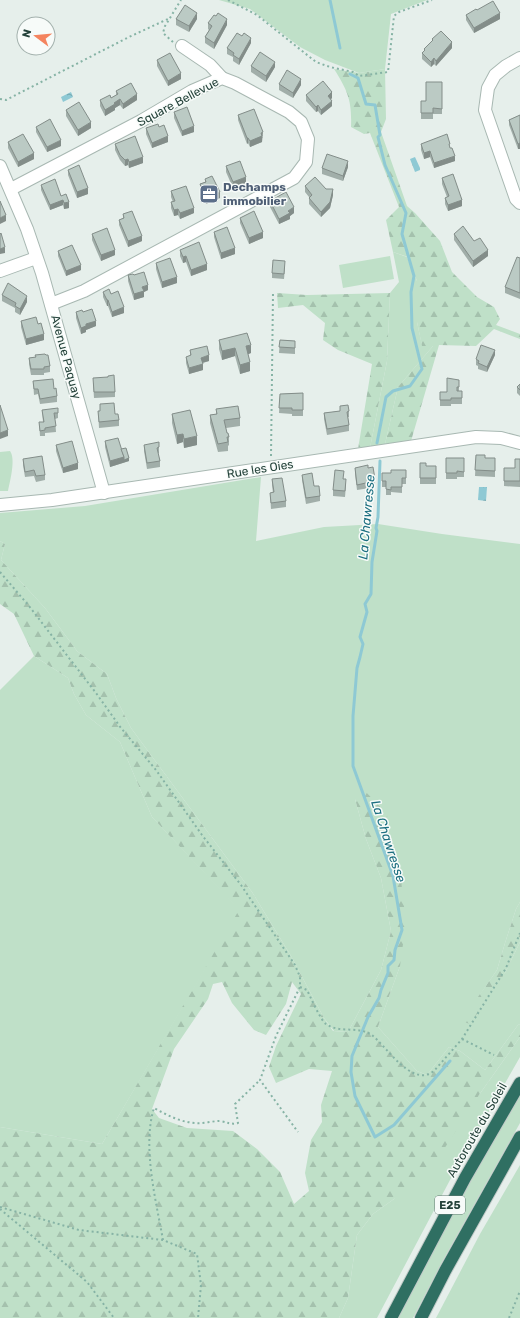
<svg xmlns="http://www.w3.org/2000/svg" width="520" height="1318" font-family="Rubik,sans-serif">
<defs>
<pattern id="forest-firs" width="22" height="20" patternUnits="userSpaceOnUse"><rect width="22" height="20" fill="#bfe0c8"/><path d="M5 1l3.5 6h-7zM16 11l3.5 6h-7z" fill="#a4c1ad"/></pattern>
<pattern id="water-ripples" width="26" height="14" patternUnits="userSpaceOnUse"><rect width="26" height="14" fill="#8ec9d4"/><path d="M2 4q2-2 4 0t4 0M15 11q2-2 4 0t4 0" fill="none" stroke="#74a5ad"/></pattern>
</defs>
<rect width="100%" height="100%" fill="#e6efeb"/>
<g fill="#bfe0c8">
<polygon points="219,0 427,0 391,14 385,69 359,73 325,60 300,47 250,9"/>
<polygon points="393,252 407,257 417,281 417,322 422,345 433,346 398,387 385,444 370,448 387,361 390,293 399,282"/>
<polygon points="390,256 394,279 343,288 339,265"/>
<path d="M10,451c6,8 0,30 -2,40h-8v-39z"/>
<polygon points="261,477 256,541 324,527 378,524 442,534 520,544 520,902 516,909 505,943 497,970 477,999 505,973 520,942 520,1024 518,1025 485,1070 460,1051 449,1047 427,1075 417,1071 378,1027 400,966 401,880 388,833 386,814 355,799 366,839 381,878 391,931 381,970 348,1032 334,1031 324,1018 291,956 252,892 131,728 116,698 107,674 77,651 45,608 1,560 5,544 0,541 0,513 85,506"/>
<polygon points="34,656 68,678 74,694 86,715 120,742 152,817 240,910 102,1144 0,1127 0,690"/>
<polygon points="520,1037 520,1057 450,1180 377,1318 339,1318 348,1298 357,1235 373,1214 394,1199 479,1095"/>
<polygon points="520,1095 520,1123 442,1262 413,1318 397,1318 471,1180"/>
<polygon points="520,1165 520,1318 436,1318 480,1234"/>
</g>
<g fill="url(#forest-firs)" fill-rule="evenodd">
<path d="M334,69l25,4 26,-4 1,50 -5,13 26,74 8,7 25,28 12,31 25,25 17,10 6,12 -4,6 24,9v5l-26,-10 -18,17 -37,-1 -28,96 -26,3 13,-57 35,-41h-11l-5,-24v-41l-9,-24 -15,-5 -7,-32 13,-13 -29,-74 -6,1 -13,-7c1,-26 -3,-36 -17,-58z"/>
<polygon points="277,293 307,295 390,293 387,361 370,448 358,449 372,364 338,350 323,340 325,323 303,305 278,308"/>
<path d="M0,541l5,3 -4,16 44,48 32,43 30,23 9,24 15,30 121,164 39,64 33,62 9,13 15,1 33,-62 10,-39 -10,-53 -15,-39 -11,-40 7,-11 25,26 1,19 13,47 5,42 -6,44 -22,61 39,44 10,4 22,-28 11,4 25,19 33,-45 2,-1v13l-41,58 -55,85 -30,19 -21,15 -16,21 -9,63 -9,20h-339v-191l102,17 137,-234 -87,-93 -32,-75 -34,-27 -12,-21 -6,-16 -34,-22 -20,-42 -14,-10zM222,982l10,21 22,27 12,5 20,-31 6,-22 9,12 -25,52 -7,21 7,16 33,-14 23,2 -11,34 1,17 -11,18 -6,33 4,18 -15,13 -14,-32 -23,-23 -24,-18 -46,-3 -28,-10 -7,-9 22,-60 34,-50 5,-15z"/>
<polygon points="520,902 520,942 505,973 470,1024 461,1021 497,970 505,943 516,909"/>
</g>
<g fill="url(#water-ripples)">
<polygon points="71,92 73,97 63,102 61,97"/>
<polygon points="415,157 420,168 420,170 415,172 410,159"/>
<polygon points="479,487 487,487 486,501 478,500"/>
</g>
<g fill="none" stroke-linecap="round" stroke-linejoin="round">
<g stroke="#8ec9d4" stroke-width="3">
<polyline points="330,0 340,48"/>
<polyline points="350,74 358,78 366,104 375,105 380,135 378,137 385,165 406,213 402,234 414,276 411,292 412,328 422,369 410,386 393,391 386,397 377,443"/>
<polyline points="380,461 378,517 376,528 377,531 372,562 371,594 365,604 367,612 360,637 363,644 360,657 357,668 353,716 353,766 393,876 402,930 395,950 394,960 388,966 388,973 381,990 379,998 368,1017 352,1056 351,1072 355,1096 375,1137 394,1125 450,1061"/>
</g>
<g stroke="#a8b8b2" stroke-width="14">
<g id="minor">
<polyline points="182,46 210,65 222,78"/>
<polyline points="520,58 506,66 495,75 488,88 485,110 516,199 520,203"/>
<polyline points="0,166 27,229 42,273 104,493"/>
<polyline points="11,189 141,121 192,91 222,78 235,83 289,112 301,122 308,139 306,162 294,178 84,291 51,304"/>
<polyline points="0,271 36,258"/>
<polyline points="0,505 52,500 476,437 501,438 520,443"/>
</g>
</g>
<g stroke="#c2cac8" stroke-width="14">
<g id="highway">
<polyline points="391,1318 465,1178 520,1083"/>
<polyline points="421,1318 445,1271 520,1137"/>
</g>
</g>
<g stroke="#86b3a5" stroke-width="2" stroke-dasharray="2 3" stroke-linecap="butt">
<polyline points="228,0 257,15 316,62 330,67 353,72 359,76 388,72 394,16 399,12 432,0"/>
<polyline points="173,42 163,33 165,26 181,0"/>
<polyline points="0,99 6,100 129,37 170,18"/>
<polyline points="271,456 273,293"/>
<polyline points="0,572 29,606 96,693 121,728 156,770 202,835 241,885 295,965 300,977 300,987 276,1036 260,1080 298,1132"/>
<path d="M300,987l7,3c3,6 14,31 19,34 14,10 34,1 47,12 13,11 29,36 47,39 5,1 10,-1 14,-4l28,-32 44,-71 14,-35"/>
<polyline points="462,1039 494,1055"/>
<polyline points="0,1207 79,1230 163,1240 197,1254 201,1285 198,1318"/>
<polyline points="0,1209 87,1282 114,1318"/>
<path d="M163,1240c-7,-39 -21,-94 -9,-132 13,7 26,14 41,15 8,1 17,-2 25,-2 7,1 11,4 18,2l-3,-19 25,-24"/>
<polyline points="509,1318 520,1291"/>
</g>
<use href="#minor" stroke="#fff" stroke-width="12"/>
<use href="#highway" stroke="#2f6f62" stroke-width="12"/>
</g>
<g fill="#a1aea9">
<polygon points="477,10 500,19 474,33 466,20 466,15"/>
<polygon points="176,19 197,19 189,32 176,25"/>
<polygon points="208,23 227,25 214,49 205,43 205,37 209,30 208,29"/>
<polygon points="432,39 452,48 436,66 434,64 431,67 422,59 422,53 424,51 424,49 432,41"/>
<polygon points="251,43 239,65 233,61 233,57 227,54 227,48"/>
<polygon points="157,60 181,79 168,86 157,66"/>
<polygon points="251,66 275,67 266,82 251,72"/>
<polygon points="442,82 442,114 433,114 433,119 421,119 421,101 426,101"/>
<polygon points="279,84 301,85 293,98 279,90"/>
<polygon points="116,91 137,100 123,109 120,105 115,108 115,110 105,116 100,106 100,100 111,98 116,95"/>
<polygon points="306,95 332,98 331,99 332,106 321,115 318,111 316,112 306,101"/>
<polygon points="66,110 91,128 78,136 66,116"/>
<polygon points="174,112 194,132 182,136 174,118"/>
<polygon points="238,115 263,138 262,138 262,142 250,147 248,143 247,144 238,120"/>
<polygon points="520,115 520,149 518,149 509,125 509,120"/>
<polygon points="36,127 61,146 47,152 36,132"/>
<polygon points="159,127 168,142 152,148 146,134 146,128"/>
<polygon points="8,142 34,159 18,167 8,148"/>
<polygon points="115,144 143,163 129,168 128,165 125,166 120,160 115,150"/>
<polygon points="421,144 450,148 455,161 434,168 430,157 424,159 421,150"/>
<polygon points="226,166 246,183 233,188 226,172"/>
<polygon points="348,167 343,181 322,174 322,168"/>
<polygon points="68,170 88,194 77,198 68,175"/>
<polygon points="442,178 462,206 448,211 445,204 445,198 447,197 442,184"/>
<polygon points="205,179 220,198 206,204 200,190 200,184 205,182"/>
<polygon points="41,185 61,196 69,208 64,209 63,205 50,210 41,190"/>
<polygon points="305,186 326,189 333,195 330,208 321,217 309,204 309,197 305,192"/>
<polygon points="171,191 194,213 180,219 178,215 174,216 171,208 171,202 173,202 171,197"/>
<polygon points="270,201 294,213 290,216 290,219 279,224 270,207"/>
<polygon points="123,214 142,241 128,247 119,225 119,220 123,218"/>
<polygon points="240,218 263,238 249,244 240,223"/>
<polygon points="214,232 235,254 221,259 214,237"/>
<polygon points="92,234 115,255 101,261 92,240"/>
<polygon points="454,234 488,256 473,267 454,240"/>
<polygon points="180,250 207,270 191,276 186,262 183,263 180,256"/>
<polygon points="58,251 81,270 66,276 58,256"/>
<polygon points="520,258 520,299 505,293 505,287"/>
<polygon points="156,263 177,283 162,288 156,269"/>
<polygon points="285,267 284,279 272,278 272,273"/>
<polygon points="128,275 148,290 144,292 144,297 134,300 128,281"/>
<polygon points="103,292 111,294 124,313 112,317 108,306 107,306 103,297"/>
<polygon points="2,295 27,302 20,315 15,312 15,308 2,301"/>
<polygon points="76,312 83,312 96,326 86,330 86,332 81,334 76,318"/>
<polygon points="21,321 38,324 44,340 26,345 21,327"/>
<polygon points="219,340 251,353 248,354 250,371 240,374 235,356 222,360 219,349"/>
<polygon points="280,340 295,341 295,354 279,353"/>
<polygon points="190,350 209,361 203,363 203,370 189,374 186,363 186,357 190,356"/>
<polygon points="46,355 50,366 50,372 44,373 44,375 31,375 29,364 29,358"/>
<polygon points="495,355 487,372 478,369 478,366 476,365 476,359"/>
<polygon points="108,377 115,392 115,397 94,398 93,383"/>
<polygon points="459,380 459,391 462,391 462,404 451,404 451,406 440,406 440,392 447,392"/>
<polygon points="33,381 54,389 57,396 57,402 40,404 38,394 34,395"/>
<polygon points="520,384 520,396 517,393 517,387"/>
<polygon points="303,393 303,416 292,416 292,414 279,413 280,394"/>
<polygon points="100,404 119,420 119,426 99,428 98,411 100,411"/>
<polygon points="340,406 349,411 349,417 348,417 349,425 349,431 327,435 324,419 324,413 340,411"/>
<polygon points="216,409 240,418 240,426 226,428 227,433 229,437 229,445 228,446 228,451 218,452 210,423 210,415 216,414"/>
<polygon points="42,410 58,413 58,418 55,419 56,432 45,433 45,436 40,436 39,422 43,422"/>
<polygon points="172,414 197,445 184,448 183,442 177,444 172,423"/>
<polygon points="105,441 121,449 129,461 110,467 105,447"/>
<polygon points="56,445 78,469 63,473 56,451"/>
<polygon points="144,445 159,447 159,453 158,453 160,461 160,467 147,469 144,451"/>
<polygon points="476,455 485,458 495,458 495,477 475,476"/>
<polygon points="446,458 464,458 464,477 457,477 457,479 446,479"/>
<polygon points="23,459 45,475 45,480 36,482 34,476 25,477 23,465"/>
<polygon points="520,459 520,487 504,486 504,468 515,468"/>
<polygon points="420,463 426,466 436,466 436,484 420,484"/>
<polygon points="355,468 368,468 375,479 375,485 370,485 370,488 357,490 355,474"/>
<polygon points="406,470 406,484 402,484 402,493 391,492 391,495 386,495 386,487 382,487 382,473 391,473"/>
<polygon points="302,475 314,486 320,496 320,501 306,504 302,480"/>
<polygon points="272,479 286,501 286,507 271,509 270,493 273,493 272,485"/>
<polygon points="344,479 346,485 345,497 333,496 333,490"/>
</g>
<g fill="#838d89">
<polygon points="197,13 197,19 189,32 189,26"/>
<polygon points="500,13 500,19 474,33 474,28"/>
<polygon points="227,19 227,25 214,49 214,43"/>
<polygon points="251,38 251,43 239,65 239,59"/>
<polygon points="452,42 452,48 436,66 436,61"/>
<polygon points="434,58 434,64 431,67 431,62"/>
<polygon points="275,62 275,67 266,82 266,76"/>
<polygon points="181,73 181,79 168,86 168,81"/>
<polygon points="301,79 301,85 293,98 293,93"/>
<polygon points="332,92 332,98 328,102 328,96"/>
<polygon points="137,94 137,100 123,109 123,104"/>
<polygon points="120,99 120,105 115,108 115,110 105,116 105,110 114,103"/>
<polygon points="332,101 332,106 321,115 321,110"/>
<polygon points="318,105 318,111 316,112 316,107"/>
<polygon points="91,122 91,128 78,136 78,130"/>
<polygon points="194,126 194,132 182,136 182,131"/>
<polygon points="263,132 262,142 250,147 250,141"/>
<polygon points="168,136 168,142 152,148 152,143"/>
<polygon points="247,138 248,138 248,143 247,144"/>
<polygon points="61,140 61,146 47,152 47,147"/>
<polygon points="520,143 520,149 518,149 518,144"/>
<polygon points="430,151 430,157 424,159 424,153"/>
<polygon points="34,153 34,159 18,167 18,162"/>
<polygon points="455,156 455,161 434,168 434,163"/>
<polygon points="143,157 143,163 129,168 129,162"/>
<polygon points="128,159 128,165 125,166 125,160"/>
<polygon points="348,161 348,167 343,181 343,176"/>
<polygon points="246,177 246,183 233,188 233,182"/>
<polygon points="88,188 88,194 77,198 77,192"/>
<polygon points="333,189 333,195 330,208 321,217 321,212"/>
<polygon points="220,192 220,198 206,204 206,199"/>
<polygon points="63,200 63,205 50,210 50,205"/>
<polygon points="462,200 462,206 448,211 448,205"/>
<polygon points="69,202 69,208 64,209 64,203"/>
<polygon points="294,207 294,213 290,216 290,219 279,224 279,219 288,211"/>
<polygon points="194,208 194,213 180,219 180,213"/>
<polygon points="178,209 178,215 174,216 174,210"/>
<polygon points="6,215 6,221 0,224 0,218"/>
<polygon points="263,232 263,238 249,244 249,238"/>
<polygon points="142,236 142,241 128,247 128,241"/>
<polygon points="5,247 5,253 0,254 0,249"/>
<polygon points="235,248 235,254 221,259 221,253"/>
<polygon points="115,250 115,255 101,261 101,255"/>
<polygon points="488,250 488,256 473,267 473,261"/>
<polygon points="186,256 186,262 183,263 183,257"/>
<polygon points="207,264 207,270 191,276 191,270"/>
<polygon points="81,265 81,270 66,276 66,271"/>
<polygon points="177,277 177,283 162,288 162,282"/>
<polygon points="148,285 148,290 144,292 144,297 134,300 134,294 142,287"/>
<polygon points="27,296 27,302 20,315 20,309"/>
<rect x="107" y="300" width="1" height="6"/>
<polygon points="124,307 124,313 112,317 112,312"/>
<polygon points="96,321 96,326 86,330 86,332 81,334 81,328 86,324"/>
<polygon points="44,334 44,340 26,345 26,339"/>
<polygon points="251,345 251,353 246,355 246,346"/>
<polygon points="235,348 235,356 222,360 222,351"/>
<polygon points="495,350 495,355 487,372 487,367"/>
<polygon points="209,355 209,361 201,363 201,358"/>
<polygon points="250,362 250,371 240,374 240,365"/>
<polygon points="203,364 203,370 189,374 189,368"/>
<polygon points="8,430 8,436 0,439 0,433"/>
<polygon points="183,434 183,442 177,444 177,435"/>
<polygon points="197,436 197,445 184,448 184,439"/>
<polygon points="124,457 129,458 129,461 110,467 110,461"/>
<polygon points="78,463 78,469 63,473 63,468"/>
</g>
<g fill="#bbcac4" stroke="#838d89">
<polygon points="493,1 500,13 474,28 466,15 476,9 477,10"/>
<polygon points="185,5 197,13 189,26 176,19"/>
<polygon points="218,13 227,19 214,43 205,37 212,26 208,23 214,15 216,16"/>
<polygon points="441,31 452,42 436,61 434,58 431,62 422,53 425,50 424,49 433,40 432,39"/>
<polygon points="237,33 242,36 244,33 251,38 239,59 233,55 234,53 227,48"/>
<polygon points="260,52 275,62 266,76 251,66"/>
<polygon points="170,53 181,73 168,81 157,60"/>
<polygon points="287,70 301,79 293,93 279,84"/>
<polygon points="323,81 332,92 328,96 332,101 321,110 318,105 316,107 306,95"/>
<polygon points="426,82 442,82 442,109 433,108 433,113 421,113 421,101 426,101"/>
<polygon points="131,83 137,94 123,104 120,99 114,103 115,104 105,110 100,100 110,95 111,98 118,94 116,91"/>
<polygon points="79,102 91,122 78,130 66,110"/>
<polygon points="187,107 194,126 182,131 174,112"/>
<polygon points="254,109 263,132 261,133 262,136 250,141 248,138 247,138 238,115"/>
<polygon points="520,115 520,143 518,144 509,120"/>
<polygon points="50,119 61,140 47,147 36,127"/>
<polygon points="158,124 159,127 164,125 168,136 152,143 146,128"/>
<polygon points="23,134 34,153 18,162 8,142"/>
<polygon points="447,134 450,144 449,144 450,148 452,148 455,156 434,163 430,151 424,153 421,144"/>
<polygon points="135,136 143,157 129,162 128,159 125,160 120,155 115,144"/>
<polygon points="327,154 348,161 343,176 322,168"/>
<polygon points="240,161 246,177 233,182 226,166"/>
<polygon points="79,165 88,188 77,192 68,170"/>
<polygon points="453,174 462,200 448,205 445,198 449,196 442,178"/>
<polygon points="212,176 220,192 206,199 200,184 206,182 205,179"/>
<polygon points="315,177 326,189 333,189 330,202 321,212 309,198 312,195 305,186"/>
<polygon points="55,179 61,196 66,194 69,202 64,203 63,200 50,205 41,185"/>
<polygon points="186,186 194,208 180,213 178,209 174,210 171,202 175,201 171,191"/>
<polygon points="286,192 294,207 288,211 290,213 279,219 270,201"/>
<polygon points="0,201 6,215 0,218"/>
<polygon points="132,211 142,236 128,241 119,220 124,218 123,214"/>
<polygon points="254,211 263,232 249,238 240,218"/>
<polygon points="463,226 474,241 480,238 488,250 473,261 454,234"/>
<polygon points="227,227 235,248 221,253 214,232"/>
<polygon points="107,228 115,250 101,255 92,234"/>
<polygon points="1,233 5,247 0,249 0,234"/>
<polygon points="199,242 207,264 191,270 186,256 183,257 180,250"/>
<polygon points="72,245 81,265 66,271 58,251"/>
<polygon points="517,257 520,258 520,293 505,287"/>
<polygon points="170,258 177,277 162,282 156,263"/>
<polygon points="273,260 285,261 284,274 272,273"/>
<polygon points="144,272 148,285 142,287 144,291 134,294 128,275 133,274 134,275"/>
<polygon points="8,283 27,296 20,309 15,306 16,303 2,295"/>
<polygon points="109,289 111,294 118,291 124,307 112,312 108,300 107,300 103,292"/>
<polygon points="92,309 96,321 86,324 86,326 81,328 76,312 82,310 83,312"/>
<polygon points="36,317 38,324 41,323 44,334 26,339 21,321"/>
<polygon points="247,333 251,345 246,346 250,362 240,365 235,348 222,351 219,340"/>
<polygon points="280,340 295,341 295,348 279,347"/>
<polygon points="481,345 495,350 487,367 478,363 479,361 476,359"/>
<polygon points="207,346 209,355 201,358 203,364 189,368 186,357 191,355 190,350"/>
<polygon points="45,354 46,355 48,355 50,366 44,367 44,369 31,369 29,358 36,357 35,355"/>
<polygon points="114,375 115,392 94,392 93,378 108,377 108,376"/>
<polygon points="447,378 459,380 459,387 457,387 457,391 462,391 462,398 451,398 451,400 440,400 440,392 447,392"/>
<polygon points="53,379 54,389 56,388 57,396 40,399 38,389 34,389 33,381"/>
<polygon points="520,384 520,390 517,387"/>
<polygon points="303,393 303,410 292,410 292,408 279,408 280,394"/>
<polygon points="114,403 115,414 118,414 119,420 99,422 98,411 100,411 100,404"/>
<polygon points="0,405 8,430 0,433"/>
<polygon points="348,405 349,411 347,412 349,425 327,429 324,413 340,411 340,406"/>
<polygon points="238,406 240,418 224,420 227,433 228,433 229,437 227,437 228,442 218,444 210,415 217,414 216,409"/>
<polygon points="58,408 58,413 54,413 56,426 45,428 45,430 40,431 39,422 44,422 42,410"/>
<polygon points="190,410 197,436 184,439 183,434 177,435 172,414"/>
<polygon points="118,438 124,457 110,461 105,441"/>
<polygon points="72,441 78,463 63,468 56,445"/>
<polygon points="159,442 159,447 157,448 160,461 147,463 144,445"/>
<polygon points="126,448 129,458 124,460 124,457 121,449"/>
<polygon points="476,455 485,455 485,458 495,458 495,471 475,470"/>
<polygon points="42,456 45,475 36,476 34,470 25,472 23,459"/>
<polygon points="446,458 464,458 464,472 457,471 457,473 446,473"/>
<polygon points="515,459 520,459 520,481 504,481 504,468 515,468"/>
<polygon points="420,463 426,463 426,466 436,466 436,478 420,478"/>
<polygon points="368,465 368,468 373,467 375,479 370,480 370,482 357,485 355,468"/>
<polygon points="335,470 344,471 343,479 346,479 345,491 333,490"/>
<polygon points="391,470 406,470 406,478 402,478 402,487 391,487 391,490 386,489 386,481 382,481 382,473 391,473"/>
<polygon points="312,473 314,486 319,486 320,496 306,498 302,475"/>
<polygon points="282,478 286,501 271,503 270,493 274,492 272,479"/>
</g>
<defs>
<g id="office-square" transform="scale(1)"><rect x="-9" y="-9" width="18" height="18" rx="4" fill="#5c6f8a" stroke="#f7fbf9"/><path d="M-6-3h4V-5.5h4V-3h4V5H-6ZM-1-4.5V-3h2v-1.5ZM-6 0V1H6V0Z" fill="#fff"/></g>
</defs>
<g fill-rule="evenodd">
<use href="#office-square" x="209" y="194"/>
</g>
<g text-anchor="middle" stroke-width="3" stroke-linejoin="round" paint-order="stroke">
<rect fill="#f7fbf9" stroke="#637a73" stroke-width="1" x="435" y="1196" width="30" height="18" rx="3"/>
<g font-size="11" font-weight="bold" fill="#24423a">
<text x="450" y="1209">E25</text>
</g>
<g font-size="12" fill="#24423a" stroke="#f7fbf9">
<text transform="translate(178 102) rotate(-28)" y="4">Square Bellevue</text>
<text transform="translate(66 357) rotate(75)" y="4">Avenue Paquay</text>
<text transform="translate(260 469) rotate(-9)" y="4">Rue les Oies</text>
<text transform="translate(477 1130) rotate(-60)" y="4">Autoroute du Soleil</text>
</g>
<g font-size="12" font-weight="bold" fill="#4e5e75" stroke="#f7fbf9" text-anchor="start">
<text x="223" y="191">Dechamps<tspan x="223" dy="14">immobilier</tspan></text>
</g>
<g font-size="13" font-style="italic" fill="#1c6f80" stroke="#f7fbf9">
<text transform="translate(366 517) rotate(-85)" y="5">La Chawresse</text>
<text transform="translate(389 841) rotate(72)" y="5">La Chawresse</text>
</g>
</g>
<g transform="translate(36 36) rotate(286)"><circle r="19" fill="#f7fbf9" stroke="#a3b1ad"/>
<path d="M0-3L7 15L0 10L-7 15Z" fill="#f4845f"/>
<text y="-6" font-size="11" font-weight="bold" text-anchor="middle" fill="#24423a">N</text>
</g>
</svg>
